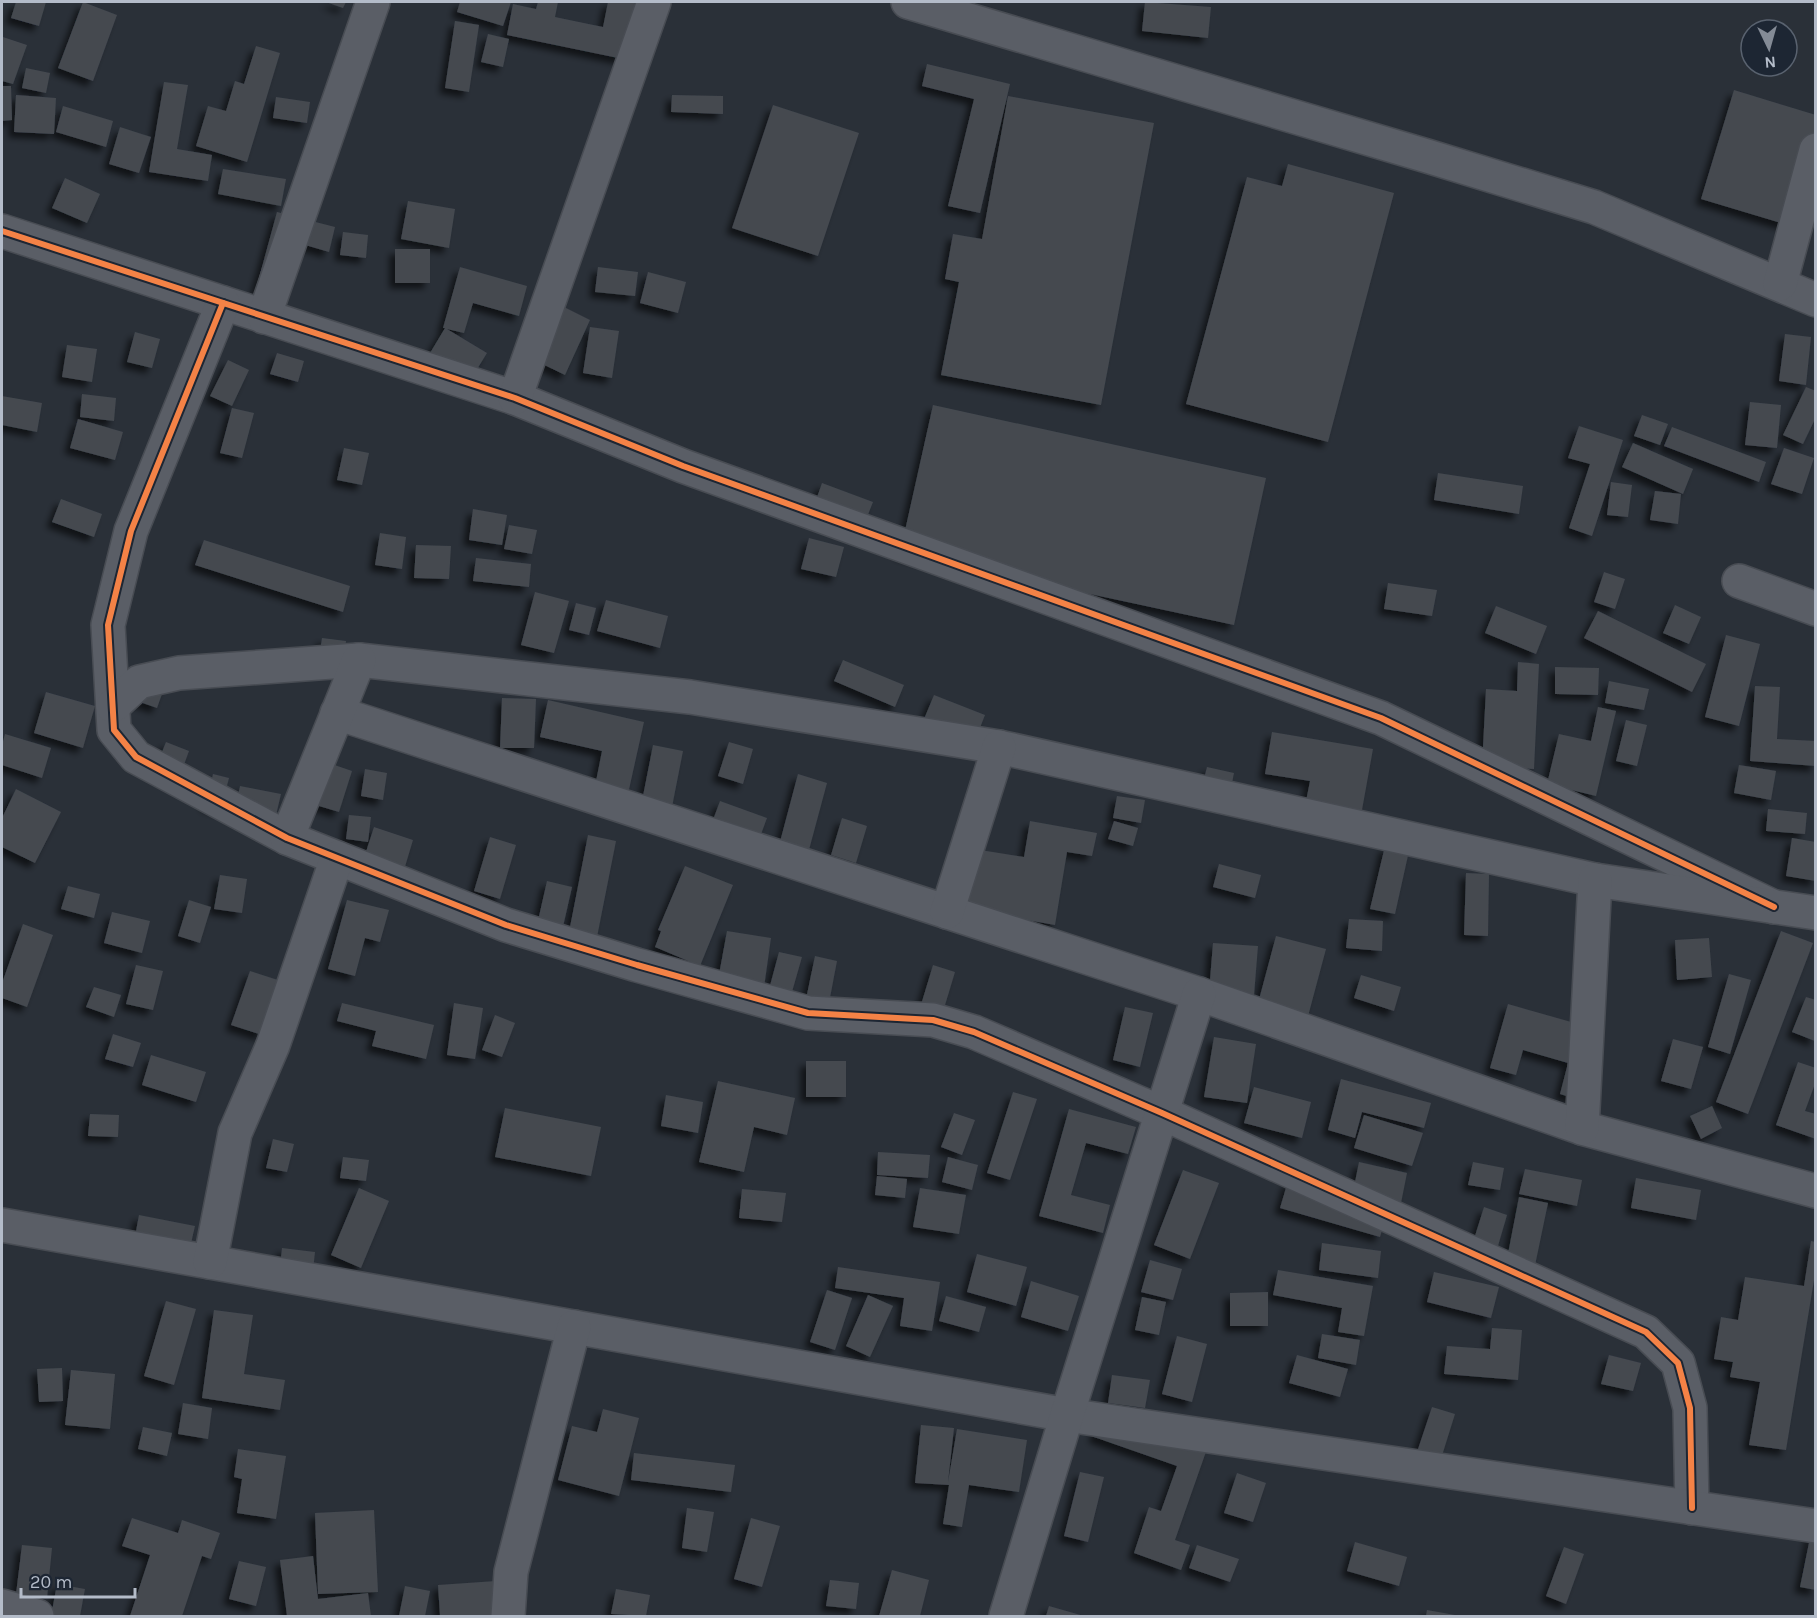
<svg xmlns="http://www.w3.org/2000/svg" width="1817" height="1618" font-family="Karla,sans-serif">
<defs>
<filter id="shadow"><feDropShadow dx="-5.5" dy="5.5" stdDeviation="3" flood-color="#0009"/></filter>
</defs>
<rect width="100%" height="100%" fill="#2a3038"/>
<g fill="#444950" filter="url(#shadow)">
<polygon points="16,2 46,2 39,26 11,18"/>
<polygon points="83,2 117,15 93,81 58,68"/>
<polygon points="326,2 346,2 343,8"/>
<polygon points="460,2 511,2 503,26 457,12"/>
<polygon points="538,2 558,2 555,17 603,27 608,2 635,2 623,59 507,35 513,4 536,9"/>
<polygon points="1145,2 1211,7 1208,38 1142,31"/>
<polygon points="455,21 479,25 469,92 445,88"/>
<polygon points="488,34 509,39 503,67 481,62"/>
<polygon points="3,37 27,45 13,84 2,81"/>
<polygon points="256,46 280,53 247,162 196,146 208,106 226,111 235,81 244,84"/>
<polygon points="927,64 1010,84 980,213 948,206 974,99 922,86"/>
<polygon points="26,68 50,73 46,93 22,88"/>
<polygon points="164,82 188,85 177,149 212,155 208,181 149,172"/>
<polygon points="2,86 11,86 12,120 2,121"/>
<polygon points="1734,90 1816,115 1816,145 1791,226 1701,199"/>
<polygon points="16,95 56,98 54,134 14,132"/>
<polygon points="672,95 723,96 723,114 671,112"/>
<polygon points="1008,96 1154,123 1101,405 941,375 959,282 945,279 953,234 982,239"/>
<polygon points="276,97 310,102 307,123 273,118"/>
<polygon points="773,105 859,133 818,256 732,228"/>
<polygon points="63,106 113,121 106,147 56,132"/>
<polygon points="120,127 151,137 139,173 109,164"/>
<polygon points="1288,164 1394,193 1328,442 1186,404 1247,177 1282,186"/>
<polygon points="223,169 286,179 281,206 218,194"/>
<polygon points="65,178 100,194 87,223 52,208"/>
<polygon points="408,201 455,209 449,248 401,239"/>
<polygon points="277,212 335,227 329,252 295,242 251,307"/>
<polygon points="343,232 368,235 366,258 340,255"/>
<rect x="395" y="249" width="35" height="34"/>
<polygon points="460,267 527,286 519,316 473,303 464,333 447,329 487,353 471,379 430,353 445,328 443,328"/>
<polygon points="598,267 638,272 635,296 595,292"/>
<polygon points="648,272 686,282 678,313 640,303"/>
<polygon points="558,304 590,320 565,375 532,359"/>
<polygon points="590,327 619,331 612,378 583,373"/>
<polygon points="135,332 160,339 152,368 127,362"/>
<polygon points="1785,334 1811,337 1806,385 1779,381"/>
<polygon points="67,345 97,349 92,382 62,377"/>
<polygon points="277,353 304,361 298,382 270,374"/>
<polygon points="228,360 249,370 232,406 210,396"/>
<polygon points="1806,387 1816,391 1816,417 1803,444 1783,435"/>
<polygon points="82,394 116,398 114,421 80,417"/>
<polygon points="2,396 42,403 37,432 2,425"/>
<polygon points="1750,402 1781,405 1777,448 1745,445"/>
<polygon points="933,405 1266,478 1234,625 900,553"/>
<polygon points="232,408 254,413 242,458 220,453"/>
<polygon points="1642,415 1668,424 1660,445 1634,436"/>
<polygon points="78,419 123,432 115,460 70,448"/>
<polygon points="1579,426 1623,440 1592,536 1569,528 1590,464 1568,458"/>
<polygon points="1672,427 1766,462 1759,482 1664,446"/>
<polygon points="1633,443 1693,469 1683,494 1622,467"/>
<polygon points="344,448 369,453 362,485 337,480"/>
<polygon points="1784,448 1814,458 1802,494 1771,484"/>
<polygon points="1438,473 1523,486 1519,514 1434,500"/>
<polygon points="1611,482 1632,485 1628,517 1607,515"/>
<polygon points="822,483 873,502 865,522 815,503"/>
<polygon points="1655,491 1681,494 1678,524 1650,520"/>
<polygon points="61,499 102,514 94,537 52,522"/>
<polygon points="473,509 507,515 502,545 469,540"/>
<polygon points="509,525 537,530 532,554 504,549"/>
<polygon points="380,533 406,537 402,569 375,565"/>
<polygon points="809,538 844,547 836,577 801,569"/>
<polygon points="204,540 350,586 343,612 195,565"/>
<polygon points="416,545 451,546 449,579 414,578"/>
<polygon points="476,558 531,564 529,587 473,581"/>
<polygon points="1604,572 1625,579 1615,609 1594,602"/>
<polygon points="1388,583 1437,590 1432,616 1384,609"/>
<polygon points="535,592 569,601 554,653 521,645"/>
<polygon points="606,600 668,616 660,648 597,631"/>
<polygon points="576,603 596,608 589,635 569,630"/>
<polygon points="1675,605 1701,617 1689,644 1663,633"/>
<polygon points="1496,606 1547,626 1536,654 1485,633"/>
<polygon points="1598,611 1706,664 1692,692 1584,638"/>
<polygon points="1726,635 1760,644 1739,726 1705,717"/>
<polygon points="322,638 346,641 343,668 318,665"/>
<polygon points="843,660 904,685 895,707 834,681"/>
<polygon points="1518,662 1539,664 1534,769 1482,766 1486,689 1517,691"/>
<polygon points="1555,667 1599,668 1598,695 1555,694"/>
<polygon points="167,680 157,708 134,700"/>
<polygon points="1609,681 1649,689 1644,710 1605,703"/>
<polygon points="1755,686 1780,687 1777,739 1816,741 1816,766 1750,761"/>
<polygon points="46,692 95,706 83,748 34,733"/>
<polygon points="934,695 985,715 976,738 924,719"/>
<polygon points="502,698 536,699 534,748 500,748"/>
<polygon points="548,700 644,722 626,803 593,796 602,751 540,737"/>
<polygon points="1598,707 1616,711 1596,796 1547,784 1559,734 1591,741"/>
<polygon points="1626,720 1647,725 1637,766 1616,761"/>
<polygon points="1272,732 1373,749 1360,821 1304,811 1310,781 1265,774"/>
<polygon points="5,734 51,748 42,778 2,765 2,745"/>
<polygon points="166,742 189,751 178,781 154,772"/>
<polygon points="729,742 753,749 743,784 718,776"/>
<polygon points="653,745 683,751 672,807 642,801"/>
<polygon points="323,761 352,771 339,812 309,803"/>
<polygon points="1739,765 1776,771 1771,800 1734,793"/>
<polygon points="1207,767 1234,773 1230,793 1202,787"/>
<polygon points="365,769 387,773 383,800 361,796"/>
<polygon points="213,774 229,778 221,809 206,805"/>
<polygon points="798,774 827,783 806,861 777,853"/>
<polygon points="240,786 281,794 274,824 234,815"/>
<polygon points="16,789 61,812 35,863 2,847 2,818"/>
<polygon points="1117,796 1145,800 1141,823 1113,818"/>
<polygon points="720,801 767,818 757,845 710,828"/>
<polygon points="1768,809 1807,813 1805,834 1766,831"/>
<polygon points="349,815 371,817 368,842 346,839"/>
<polygon points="842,818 867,826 856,863 831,855"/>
<polygon points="1030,821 1097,833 1092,856 1067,852 1055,925 964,909 974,849 1024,857"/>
<polygon points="1114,821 1138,828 1133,846 1108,839"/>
<polygon points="374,827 413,840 401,880 361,867"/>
<polygon points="588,835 616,841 597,937 569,932"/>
<polygon points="490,837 516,845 500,899 474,891"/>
<polygon points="1792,838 1816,842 1816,881 1786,876"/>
<polygon points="1385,846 1409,851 1395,914 1370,909"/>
<polygon points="1219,864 1261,875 1255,898 1213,887"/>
<polygon points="685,866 733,885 700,966 655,947 661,931 658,930"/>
<polygon points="1466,873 1489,874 1488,936 1464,935"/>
<polygon points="220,875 247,879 242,913 214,909"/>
<polygon points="547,881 572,887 562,931 537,925"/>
<polygon points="68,886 100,894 94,918 61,909"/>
<polygon points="189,900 211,907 200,943 178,936"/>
<polygon points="347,900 389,910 380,942 365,938 355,976 328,969"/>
<polygon points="112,912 150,921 142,953 104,943"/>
<polygon points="1349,919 1383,921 1382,951 1346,948"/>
<polygon points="23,924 53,935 27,1007 2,998 2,983"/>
<polygon points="727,931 771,938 764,987 718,980"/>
<polygon points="1781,931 1813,943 1748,1114 1716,1102"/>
<polygon points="1276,936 1326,949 1307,1020 1257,1007"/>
<polygon points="1709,938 1712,977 1677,980 1675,940"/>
<polygon points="1213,943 1258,946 1254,995 1209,992"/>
<polygon points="779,952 802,957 790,999 768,993"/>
<polygon points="815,956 837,961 829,1003 806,999"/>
<polygon points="136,965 163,971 153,1010 126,1004"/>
<polygon points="933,965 955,972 939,1025 917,1018"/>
<polygon points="250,971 281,981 262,1035 231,1025"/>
<polygon points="1729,974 1751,980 1730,1054 1708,1047"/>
<polygon points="1361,975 1401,987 1394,1011 1354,998"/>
<polygon points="94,987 121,995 114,1017 86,1007"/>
<polygon points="1806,997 1816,1000 1815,1041 1792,1032"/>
<polygon points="342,1003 434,1025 426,1059 372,1046 376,1031 337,1021"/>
<polygon points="454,1003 483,1008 475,1059 447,1055"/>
<polygon points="1508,1004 1596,1029 1576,1099 1560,1094 1568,1063 1523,1050 1516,1075 1490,1068"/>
<polygon points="1125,1007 1153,1013 1140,1067 1113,1060"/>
<polygon points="495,1015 515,1023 502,1057 482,1050"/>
<polygon points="113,1034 141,1043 133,1067 105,1059"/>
<polygon points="1214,1037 1256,1044 1247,1103 1204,1097"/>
<polygon points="1673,1039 1703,1047 1691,1089 1661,1081"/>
<polygon points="151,1055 206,1072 196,1102 142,1085"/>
<rect x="806" y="1061" width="40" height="36"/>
<polygon points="1798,1062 1816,1068 1816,1081 1805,1111 1816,1114 1816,1139 1776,1125"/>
<polygon points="1341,1079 1431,1103 1424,1128 1362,1112 1355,1138 1328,1130"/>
<polygon points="718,1081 795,1098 787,1135 754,1127 744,1172 699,1162"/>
<polygon points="1254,1087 1311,1102 1302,1138 1244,1123"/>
<polygon points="1013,1092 1037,1099 1010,1180 987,1173"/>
<polygon points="666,1095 703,1102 698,1133 661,1126"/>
<polygon points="1712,1106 1722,1128 1701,1139 1690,1116"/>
<polygon points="505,1108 601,1127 591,1176 495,1157"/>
<polygon points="1069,1109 1136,1127 1128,1154 1086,1143 1071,1195 1110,1205 1103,1233 1039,1216"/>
<polygon points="954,1113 975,1120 962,1155 941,1147"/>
<polygon points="90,1114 119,1115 118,1137 88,1136"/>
<polygon points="1364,1115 1423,1133 1412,1166 1354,1148"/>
<polygon points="273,1139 294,1144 287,1172 266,1168"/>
<polygon points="878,1152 930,1155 928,1178 877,1175"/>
<polygon points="343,1157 369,1160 366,1181 340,1178"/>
<polygon points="948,1157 978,1165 972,1190 942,1182"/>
<polygon points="1359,1162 1407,1173 1401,1203 1353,1192"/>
<polygon points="1473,1162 1504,1168 1500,1190 1468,1185"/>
<polygon points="1525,1169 1582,1180 1577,1206 1519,1194"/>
<polygon points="1183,1170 1219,1183 1190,1259 1154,1245"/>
<polygon points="877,1176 907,1179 905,1198 875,1195"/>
<polygon points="1636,1178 1701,1190 1696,1220 1631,1208"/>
<polygon points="1288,1181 1388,1210 1380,1237 1280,1208"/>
<polygon points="359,1188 389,1201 361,1268 331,1255"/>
<polygon points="920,1188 966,1195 959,1234 913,1227"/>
<polygon points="742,1189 786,1193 782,1222 739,1218"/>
<polygon points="1519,1197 1548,1203 1533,1275 1505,1269"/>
<polygon points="1484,1207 1507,1215 1493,1263 1469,1255"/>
<polygon points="139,1215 195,1226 189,1252 134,1242"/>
<polygon points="1811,1241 1816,1242 1816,1268 1786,1450 1749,1445 1760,1382 1730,1377 1733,1362 1714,1359 1721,1317 1738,1320 1745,1277 1804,1286"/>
<polygon points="1322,1243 1381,1251 1378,1278 1319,1270"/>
<polygon points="282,1248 315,1252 312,1280 279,1276"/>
<polygon points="977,1254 1027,1267 1016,1306 967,1292"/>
<polygon points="1150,1260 1182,1269 1173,1300 1141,1292"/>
<polygon points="838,1267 940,1282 932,1331 900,1326 904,1298 835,1288"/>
<polygon points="1278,1270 1373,1286 1364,1336 1338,1332 1342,1308 1273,1295"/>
<polygon points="1434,1272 1499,1287 1491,1318 1427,1302"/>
<polygon points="1031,1281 1079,1296 1068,1331 1021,1317"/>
<polygon points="827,1290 852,1298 835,1350 810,1342"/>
<polygon points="1268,1292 1268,1326 1230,1326 1230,1293"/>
<polygon points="868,1295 893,1306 870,1357 846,1346"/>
<polygon points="946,1296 986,1307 979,1332 939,1321"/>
<polygon points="1142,1297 1166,1302 1159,1335 1135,1330"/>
<polygon points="166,1301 196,1309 174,1385 144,1376"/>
<polygon points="214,1310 253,1315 244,1374 285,1380 280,1410 202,1398"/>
<polygon points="1492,1328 1522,1330 1518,1380 1444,1374 1447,1346 1490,1349"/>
<polygon points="1322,1334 1360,1340 1356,1365 1318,1358"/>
<polygon points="1177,1336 1207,1344 1192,1402 1162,1394"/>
<polygon points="1297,1355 1348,1369 1340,1397 1289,1383"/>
<polygon points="1609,1355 1641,1363 1633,1391 1601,1384"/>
<polygon points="62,1368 63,1401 39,1402 37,1369"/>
<polygon points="71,1370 115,1374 110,1429 65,1425"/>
<polygon points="1112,1375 1150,1380 1145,1408 1108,1403"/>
<polygon points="183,1403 212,1408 208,1439 178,1434"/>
<polygon points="1432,1407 1455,1414 1440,1462 1416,1455"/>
<polygon points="603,1409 639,1418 619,1496 558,1480 572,1426 597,1432"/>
<polygon points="1103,1410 1208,1446 1175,1540 1190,1545 1181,1570 1134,1553 1149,1507 1161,1511 1177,1466 1094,1437"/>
<polygon points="921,1425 954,1428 948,1482 957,1429 1027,1440 1019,1492 969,1485 962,1527 943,1524 949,1485 915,1483"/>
<polygon points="143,1427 172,1433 167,1456 138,1449"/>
<polygon points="238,1449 286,1456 276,1519 237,1513 242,1479 234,1477"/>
<polygon points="634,1453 735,1465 731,1492 631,1480"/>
<polygon points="1080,1472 1104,1477 1088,1542 1064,1536"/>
<polygon points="1237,1473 1266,1483 1253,1522 1224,1513"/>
<polygon points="687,1508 714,1512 707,1552 682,1548"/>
<polygon points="374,1510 378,1592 318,1594 315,1513"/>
<polygon points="132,1518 178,1533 182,1520 220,1533 211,1559 202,1556 182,1616 130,1616 150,1555 122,1546"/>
<polygon points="751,1518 780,1526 762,1587 734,1579"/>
<polygon points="1812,1528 1816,1528 1816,1590 1800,1587"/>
<polygon points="1355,1542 1407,1557 1399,1586 1347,1571"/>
<polygon points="22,1545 52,1548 47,1598 16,1594"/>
<polygon points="1197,1545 1239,1559 1230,1582 1189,1568"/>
<polygon points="1564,1547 1584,1554 1566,1604 1546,1596"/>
<polygon points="313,1556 318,1599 368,1593 371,1616 287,1616 280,1560"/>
<polygon points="239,1561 266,1567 256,1606 229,1599"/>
<polygon points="892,1570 929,1580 920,1616 879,1616"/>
<polygon points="830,1580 859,1583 856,1609 826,1606"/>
<polygon points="496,1581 499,1616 440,1616 438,1585"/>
<polygon points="57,1584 85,1589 80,1616 51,1616"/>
<polygon points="405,1586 430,1591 425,1616 399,1616"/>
<polygon points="616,1589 650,1595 646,1616 611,1614"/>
<polygon points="1049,1606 1084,1616 1046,1616"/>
<polygon points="1427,1610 1455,1615 1455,1616 1426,1616"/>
</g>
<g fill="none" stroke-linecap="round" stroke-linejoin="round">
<g stroke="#484c53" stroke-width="36">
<g id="street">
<polyline points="908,2 1427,156 1594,207 1816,300"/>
<polyline points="2,231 515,398 683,466 1381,718 1774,907"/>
<polyline points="1780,284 1816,150"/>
<polyline points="223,303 131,531 108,625 114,730 136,757 287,838 506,925 637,965 808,1013 933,1020 974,1032 1162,1113 1646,1332 1678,1363 1690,1408 1692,1508"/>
<polyline points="264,317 373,2"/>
<polyline points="515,398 654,2"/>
<polyline points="1739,581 1816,609"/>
<polyline points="113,706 139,682 179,673 359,660 690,697 999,747 1595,880 1816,913"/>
<polyline points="337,713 1199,994 1582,1128 1816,1191"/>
<polyline points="287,838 359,660"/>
<polyline points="947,912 999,747"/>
<polyline points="1582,1128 1595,880"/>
<polyline points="2,1225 1067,1415 1816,1526"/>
<polyline points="210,1262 235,1133 273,1045 337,858"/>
<polyline points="2,1606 37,1616"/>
<polyline points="508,1616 511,1572 574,1327"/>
<polyline points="1006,1616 1067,1415 1199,994"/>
</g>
</g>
<use href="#street" stroke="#5a5e66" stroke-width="33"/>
<g stroke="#1d2633" stroke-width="10">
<g id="cycleway">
<polyline points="2,231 515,398 683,466 1381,718 1774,907"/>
<polyline points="223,303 131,531 108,625 114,730 136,757 287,838 506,925 637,965 808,1013 933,1020 974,1032 1162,1113 1646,1332 1678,1363 1690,1408 1692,1508"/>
</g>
</g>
<use href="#cycleway" stroke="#f48246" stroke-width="6"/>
</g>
<rect width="1817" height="1618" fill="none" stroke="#b4bcc9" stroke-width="6"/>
<g transform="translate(1769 48) rotate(175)"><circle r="28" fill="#1d2633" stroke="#59626f" stroke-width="1.5"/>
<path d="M0-4.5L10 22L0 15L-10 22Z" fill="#848b96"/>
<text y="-9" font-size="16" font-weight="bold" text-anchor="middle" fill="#b4bcc9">N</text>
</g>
<path d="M21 1588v9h114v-9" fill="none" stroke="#b4bcc9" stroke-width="3"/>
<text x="30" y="1588" font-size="18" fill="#b4bcc9" stroke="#1d2633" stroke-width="4.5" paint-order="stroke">20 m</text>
</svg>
